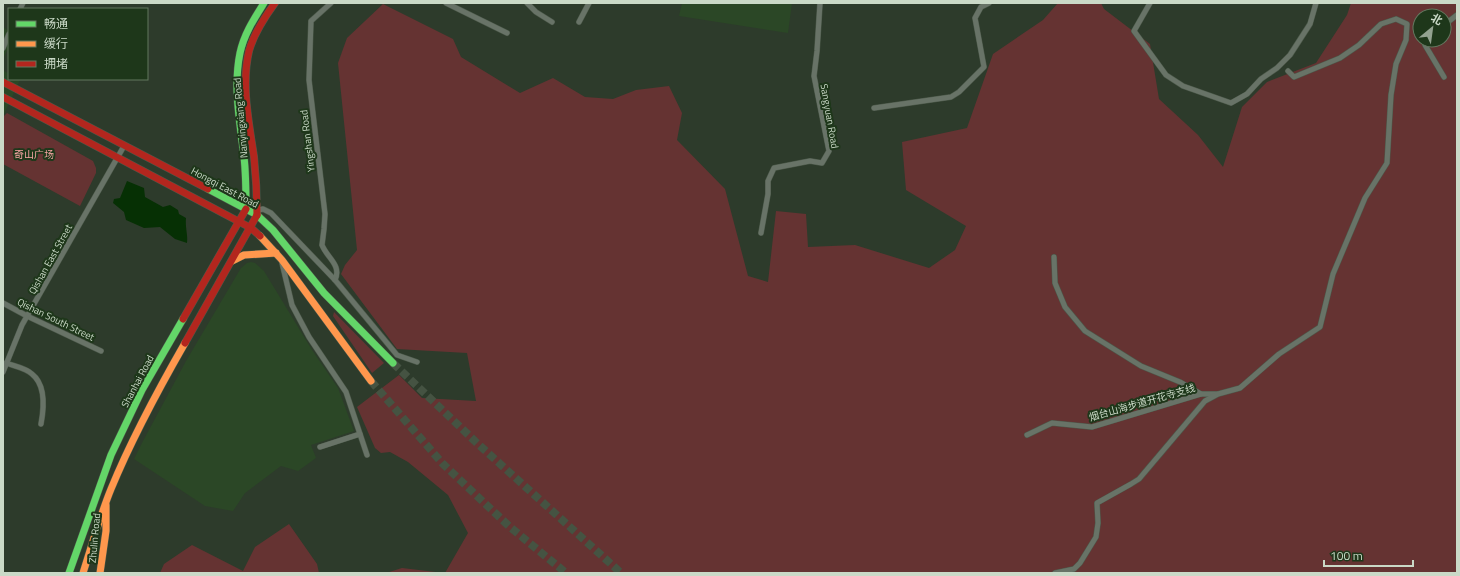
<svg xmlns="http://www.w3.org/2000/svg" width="1460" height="576" font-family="'Titillium Web','Noto Sans SC',sans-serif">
<rect width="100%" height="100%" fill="#2d3b2b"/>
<g fill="#2b4726">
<polygon points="682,3 792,3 788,33 679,16"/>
<polygon points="3,27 9,31 9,46 3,59"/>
<polygon points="3,70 9,74 9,79 20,80 4,114"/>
<polygon points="251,262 255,263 264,271 312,350 338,388 354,431 311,445 316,458 298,471 281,466 245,493 233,511 205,506 134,459 143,441 186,361 241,268 247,263"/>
</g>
<g fill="#653332" fill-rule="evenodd">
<path d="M1058,3h43l3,6 46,35 9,55 39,36 25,32 19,-60 25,-25 49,-19 31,-48 4,-12h106v570h-1012l23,-40 -20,-38 -40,-33 -18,-10 -9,1 -6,-5 -18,-41 42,-32 23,23 54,3 -9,-48 -70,-4 -56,-75 4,-9 12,-15 -19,-187 9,-25 36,-34 70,35 8,18 59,36 33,-15 32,19 28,2 23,-9 33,-4 13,27 -5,27 48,49 23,87 20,6 8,-71 30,3 2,33 47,-2 74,23 26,-18 11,-24 -60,-36 -4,-48 65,-14 26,-74 50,-34zM1420,16h24v24h-24z"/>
<polygon points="7,113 93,161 96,168 96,173 80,206 3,164 3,117"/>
<polygon points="334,312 384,363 372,373 333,316"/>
<polygon points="289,524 317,564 319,573 160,573 164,564 192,545 243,571 255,547"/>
<polygon points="402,568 444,573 386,573"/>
</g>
<path fill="#063004" d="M127,181l17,7 1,9 18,10 7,-2 8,5 1,4 7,4c-1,9 2,17 1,25l-12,-4 -15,-12 -16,1 -18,-8 -2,-8 -11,-9 1,-4 6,-1z"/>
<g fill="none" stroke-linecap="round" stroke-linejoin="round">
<g stroke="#455342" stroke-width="8" stroke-dasharray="8 4" stroke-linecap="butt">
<polyline points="393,363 478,444 621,573"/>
<polyline points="371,381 443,464 510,527 566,573"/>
</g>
<g stroke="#4c594a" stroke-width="6">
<g id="street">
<path d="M331,3l-20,18 -2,59 16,134 -1,15 -2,16c5,13 20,20 13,35"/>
<polyline points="446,3 507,33"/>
<polyline points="527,3 536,12 552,22"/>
<polyline points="1150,3 1134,31 1166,75 1183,86 1231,103 1247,94 1261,79 1277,68 1290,55 1310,24 1316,3"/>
<polyline points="20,9 23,3"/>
<polyline points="579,22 589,3"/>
<polyline points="1444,25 1457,15"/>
<polyline points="1429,40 1425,45 1444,77"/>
<polyline points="3,48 9,34"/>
<polyline points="874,108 951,97 959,92 984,67 975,18 981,7 989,3"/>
<polyline points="257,214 259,210 263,209 271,213 335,280 397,355 417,362"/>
<polyline points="761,233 768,194 768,181 774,168 810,161 822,163 829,151 814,76 817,51 820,3"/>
<polyline points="1054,257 1055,283 1065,307 1085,331 1141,366 1180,382 1201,394"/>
<polyline points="282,263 292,305 309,337 346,392 367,455"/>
<polyline points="3,303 27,316 101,351"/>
<path d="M6,363c8,3 20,5 26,11 14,11 12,34 9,50"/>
<polyline points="3,372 22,325 124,146"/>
<polyline points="1027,435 1052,423 1092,427 1201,394 1217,394"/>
<polyline points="320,447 360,434"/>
<polyline points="1055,573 1074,569 1080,563 1096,537 1098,523 1097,503 1131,484 1139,479 1205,401 1218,394 1240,388 1279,354 1320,327 1333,274 1365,198 1387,163 1391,95 1396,64 1406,40 1407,24 1396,19 1381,24 1359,45 1340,58 1294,77 1288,71"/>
</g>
</g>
<g stroke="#4c594a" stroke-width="8">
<g id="fast">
<polyline points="208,189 257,215 273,230 324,293 393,363"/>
<path d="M246,209c0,-18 0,-35 -2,-52 -4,-35 -11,-70 -4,-104 4,-19 14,-34 24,-50"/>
<polyline points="69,573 111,455 142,390 183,319"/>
</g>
</g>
<g stroke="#4c594a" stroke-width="8">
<g id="slow">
<polyline points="260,236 282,260 371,381"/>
<polyline points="232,261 244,255 276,253"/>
<path d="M83,573c9,-28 17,-57 28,-84 21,-51 47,-99 74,-146"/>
<polyline points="100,573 106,531 106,505"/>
</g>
</g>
<g stroke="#4c594a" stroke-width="8">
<g id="jam">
<polyline points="3,82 208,189"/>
<polyline points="3,97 251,228 260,236"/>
<path d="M257,215c0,-19 -1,-39 -3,-58 -5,-34 -13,-72 -5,-106 5,-18 15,-33 26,-48"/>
<polyline points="183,319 246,209"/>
<polyline points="185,343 257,215"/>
</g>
</g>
<use href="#street" stroke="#687367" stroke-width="5"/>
<use href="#fast" stroke="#63d668" stroke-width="7"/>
<use href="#slow" stroke="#ff974d" stroke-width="7"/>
<use href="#jam" stroke="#b3261e" stroke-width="7"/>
</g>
<g text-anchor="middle" stroke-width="4" stroke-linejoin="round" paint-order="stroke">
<g font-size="10" fill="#cad9c7" stroke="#1e371a">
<text transform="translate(830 116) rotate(80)" y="4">Sangyuan Road</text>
<text transform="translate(240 118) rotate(-95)" y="4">Nanyingxiang Road</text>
<text transform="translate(307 141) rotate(-97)" y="4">Yingshan Road</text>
<text transform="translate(225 187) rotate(28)" y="4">Hongqi East Road</text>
<text transform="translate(50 259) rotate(-61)" y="4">Qishan East Street</text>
<text transform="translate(56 319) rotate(26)" y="4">Qishan South Street</text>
<text transform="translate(137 381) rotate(-62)" y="4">Shanhai Road</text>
<text transform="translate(1142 402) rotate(-16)" y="4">烟台山海步道开花寺支线</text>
<text transform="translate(94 538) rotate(-85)" y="4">Zhulin Road</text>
</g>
<g font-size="10" fill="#f8a6a4" stroke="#1e371a">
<text x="34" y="158">奇山广场</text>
</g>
</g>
<rect width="1460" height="576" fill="none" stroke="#cad9c7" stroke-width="8"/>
<rect x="8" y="8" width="140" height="72" fill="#1e371a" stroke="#63785f"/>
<rect x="16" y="21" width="20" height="6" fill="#63d668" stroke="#63785f"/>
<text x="44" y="28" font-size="12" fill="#cad9c7">畅通</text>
<rect x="16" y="41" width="20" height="6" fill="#ff974d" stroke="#63785f"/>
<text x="44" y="48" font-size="12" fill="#cad9c7">缓行</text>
<rect x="16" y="61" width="20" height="6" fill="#b3261e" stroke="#63785f"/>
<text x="44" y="68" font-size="12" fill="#cad9c7">拥堵</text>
<g transform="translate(1432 28) rotate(29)"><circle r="19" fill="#1e371a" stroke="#63785f"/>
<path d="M0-3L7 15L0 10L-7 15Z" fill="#93a290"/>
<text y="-6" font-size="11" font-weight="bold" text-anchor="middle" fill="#cad9c7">北</text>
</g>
<path d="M1324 560v6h89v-6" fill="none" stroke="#cad9c7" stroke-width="2"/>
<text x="1330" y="560" font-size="12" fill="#cad9c7" stroke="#1e371a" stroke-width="3" paint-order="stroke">100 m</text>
</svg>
